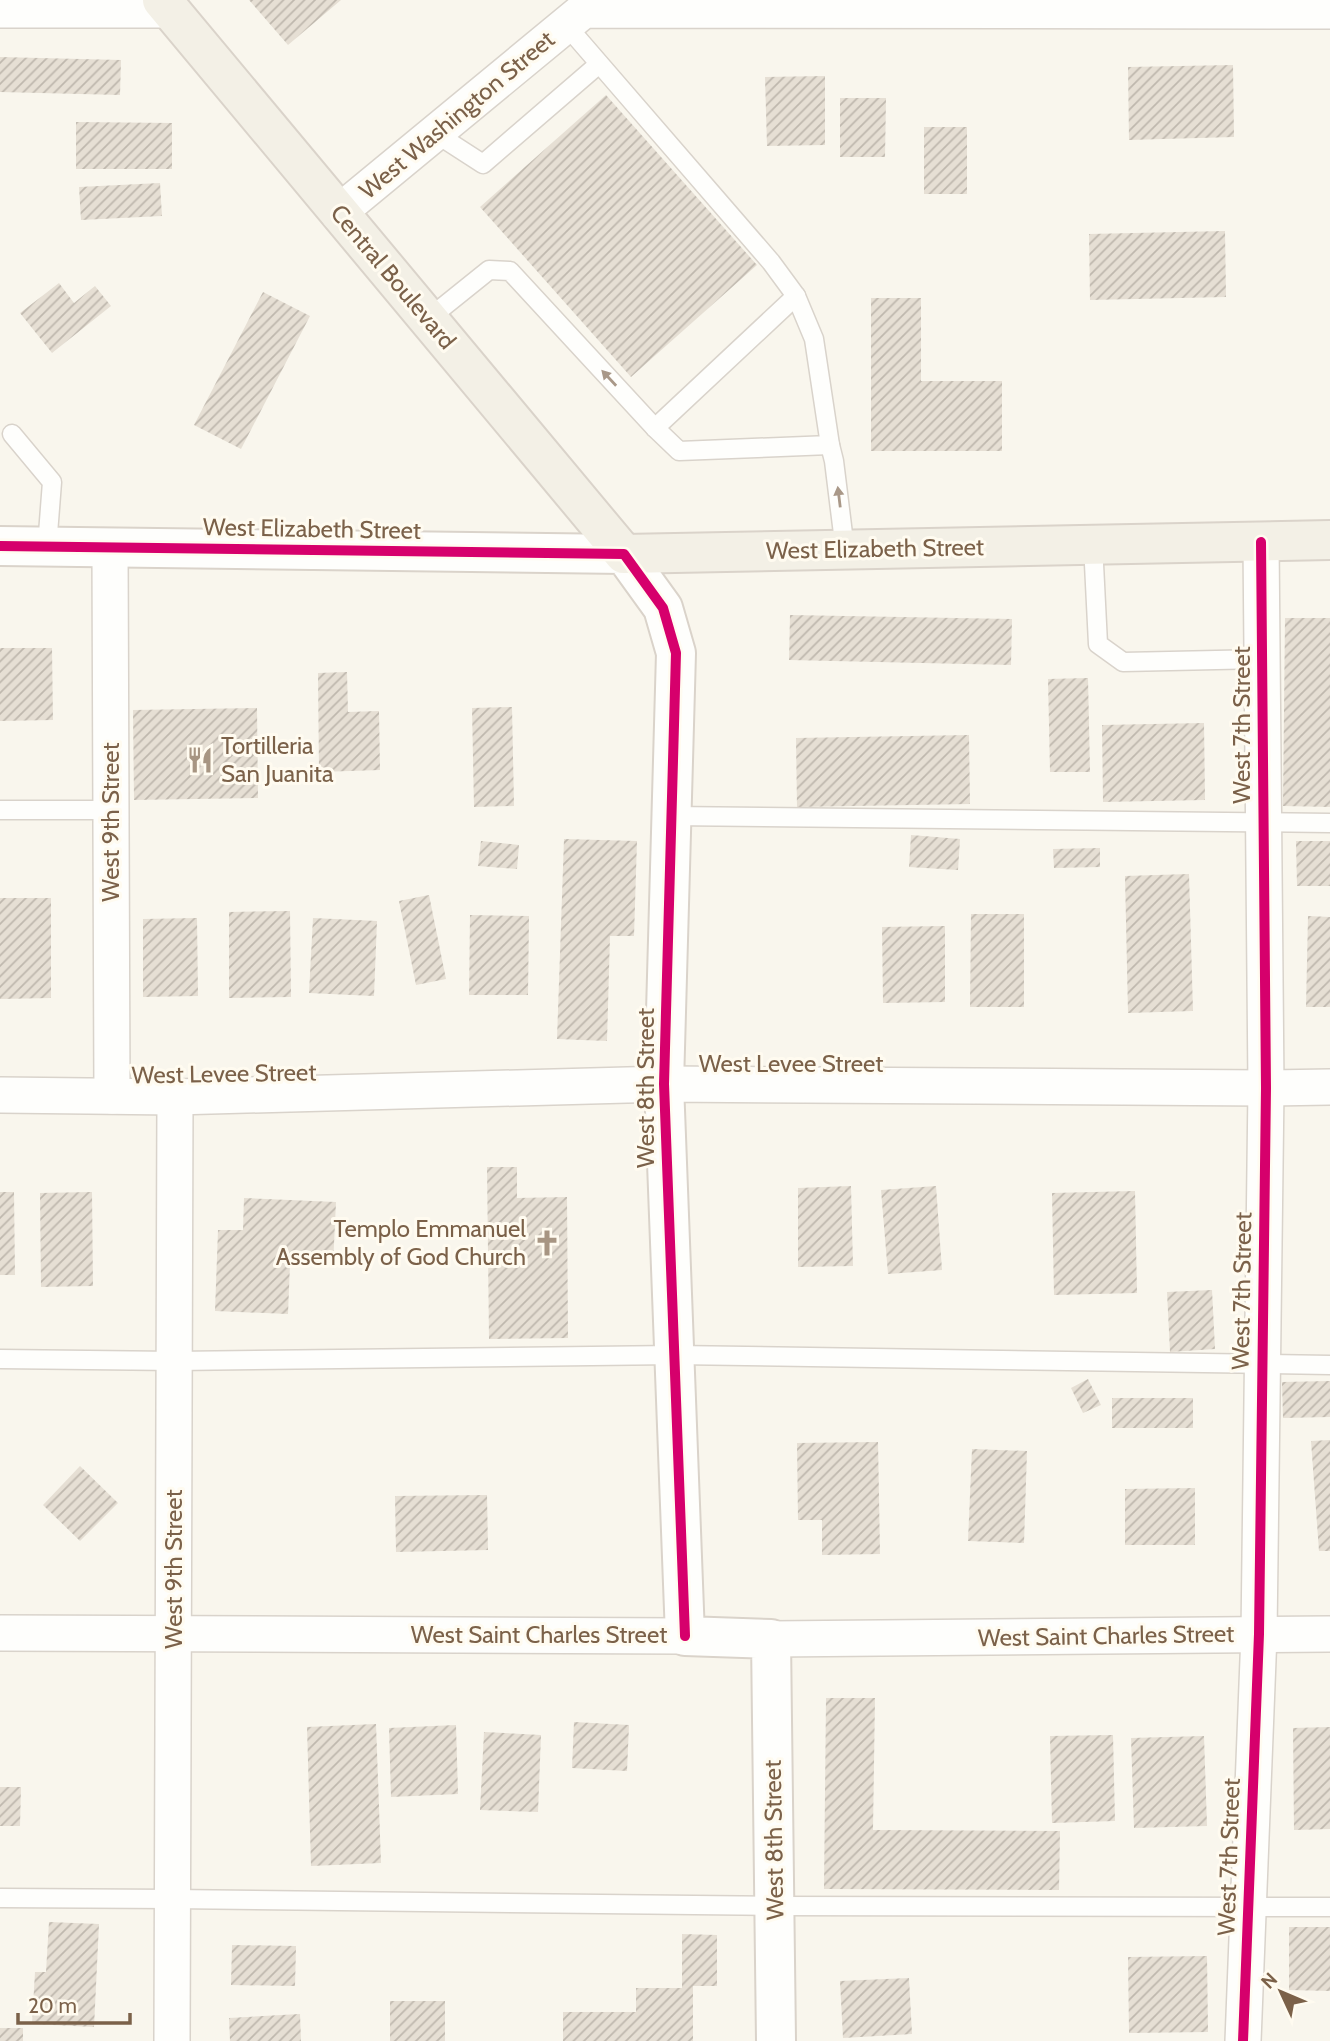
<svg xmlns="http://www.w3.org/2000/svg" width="1330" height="2041" font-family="Cabin,sans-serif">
<defs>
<pattern id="building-hatch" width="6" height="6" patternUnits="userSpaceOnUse" patternTransform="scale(1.75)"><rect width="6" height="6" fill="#e6dfd4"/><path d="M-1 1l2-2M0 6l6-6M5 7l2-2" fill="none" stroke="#bfb8ae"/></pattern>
</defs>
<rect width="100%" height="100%" fill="#f9f6ed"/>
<g fill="url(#building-hatch)">
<polygon points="249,0 341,0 288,45"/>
<polygon points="0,57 121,60 120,95 0,92"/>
<polygon points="1233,65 1234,137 1129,140 1128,67"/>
<polygon points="825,76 825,145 767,146 765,77"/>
<polygon points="606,95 757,265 631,377 480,207"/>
<polygon points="840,98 886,98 885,157 840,157"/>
<polygon points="76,122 172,123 172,169 76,169"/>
<rect x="924" y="127" width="43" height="67"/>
<polygon points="160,183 162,216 81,220 79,187"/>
<polygon points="1225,231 1226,297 1090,300 1089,234"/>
<polygon points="59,283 74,303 95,286 111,306 52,353 20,313"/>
<polygon points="263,292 310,316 241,449 194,425"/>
<polygon points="871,298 921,298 921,381 1002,381 1002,451 871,451"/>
<polygon points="790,615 1012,619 1011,665 789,660"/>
<polygon points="1285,618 1330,618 1330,807 1283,806"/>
<polygon points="0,648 52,648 53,720 0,721"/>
<polygon points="347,672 348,712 379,711 380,770 319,772 318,673"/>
<polygon points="1088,678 1090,772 1050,772 1048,679"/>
<polygon points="512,707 514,806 474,807 472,708"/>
<polygon points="257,708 258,798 134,800 133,710"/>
<polygon points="1204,723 1205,800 1103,802 1102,725"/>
<polygon points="969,735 970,804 797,807 796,738"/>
<polygon points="911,835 960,839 958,870 909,867"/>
<polygon points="564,839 637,841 634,936 610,936 607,1041 557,1039"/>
<polygon points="481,841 519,845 517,869 478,866"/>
<polygon points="1296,841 1330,841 1330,886 1297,886"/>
<polygon points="1100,848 1100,867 1054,868 1053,849"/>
<polygon points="1189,874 1193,1011 1128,1013 1125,876"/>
<polygon points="429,895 446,979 416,985 399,901"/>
<polygon points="0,898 51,898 51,998 0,999"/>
<polygon points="290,911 291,997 229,998 229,912"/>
<polygon points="971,914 1024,914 1024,1007 970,1007"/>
<polygon points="470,915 529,916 528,995 469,995"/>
<polygon points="1308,916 1330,917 1330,1007 1306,1007"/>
<polygon points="197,918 198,996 143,997 143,919"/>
<polygon points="313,918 377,921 374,996 309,993"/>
<polygon points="945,926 945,1002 883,1003 882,927"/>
<polygon points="487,1167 517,1167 517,1198 567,1197 568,1338 489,1339"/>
<polygon points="851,1186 853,1266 798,1267 798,1188"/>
<polygon points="936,1186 942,1270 888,1274 881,1190"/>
<polygon points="1135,1191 1137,1293 1054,1295 1052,1193"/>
<polygon points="0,1192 14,1192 15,1275 0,1275"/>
<polygon points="92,1192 93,1286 41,1287 40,1193"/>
<polygon points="244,1198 336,1202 333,1265 290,1264 288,1314 215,1311 218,1230 243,1230"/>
<polygon points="1212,1290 1215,1349 1170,1352 1167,1292"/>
<polygon points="1088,1379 1101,1405 1083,1413 1071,1388"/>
<polygon points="1330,1381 1330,1417 1283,1418 1282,1382"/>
<rect x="1112" y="1398" width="81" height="30"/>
<polygon points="1330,1440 1330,1551 1319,1551 1311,1441"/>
<polygon points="878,1442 880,1554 822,1555 822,1520 798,1520 797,1443"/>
<polygon points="972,1449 1027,1451 1024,1543 968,1541"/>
<polygon points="80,1466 118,1503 80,1541 43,1505"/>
<polygon points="1195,1488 1195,1545 1125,1545 1125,1489"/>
<polygon points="487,1495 488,1550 396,1552 395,1496"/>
<polygon points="826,1698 875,1698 873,1830 1060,1831 1059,1890 824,1889"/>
<polygon points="574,1722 629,1725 627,1771 572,1768"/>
<polygon points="376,1724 381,1863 311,1866 307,1727"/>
<polygon points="456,1725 458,1794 391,1797 389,1728"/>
<polygon points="1330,1727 1330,1829 1294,1830 1293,1728"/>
<polygon points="484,1732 541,1735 538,1812 480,1810"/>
<polygon points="1113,1735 1115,1821 1052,1823 1050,1736"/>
<polygon points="1204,1736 1207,1826 1134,1828 1131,1738"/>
<polygon points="0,1787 21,1787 20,1826 0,1826"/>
<polygon points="49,1922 99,1924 94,2027 32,2024 35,1972 46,1972"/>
<polygon points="1289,1927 1330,1927 1330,1991 1289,1990"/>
<polygon points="682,1934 717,1935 717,1986 693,1986 693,2041 563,2041 563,2012 636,2012 636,1988 682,1988"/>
<polygon points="232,1945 296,1946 295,1986 231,1985"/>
<polygon points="1207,1956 1208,2032 1129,2033 1128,1957"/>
<polygon points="909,1978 912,2034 843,2038 840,1981"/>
<rect x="390" y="2001" width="55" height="40"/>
<polygon points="300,2014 301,2041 230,2041 229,2018"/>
<rect x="0" y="2028" width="23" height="13"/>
</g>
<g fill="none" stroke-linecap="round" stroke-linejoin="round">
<g stroke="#d9d3cb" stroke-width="21">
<g id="lane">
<polyline points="435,133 483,164 599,64"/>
<polyline points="428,319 489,270 510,271 655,428 679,451 830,445 814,339 796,296 771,262 566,25"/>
<polyline points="655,428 796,296"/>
<polyline points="12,434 52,482 47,547"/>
<polyline points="830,445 834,461 845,550"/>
<polyline points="1093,544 1098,644 1123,662 1263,659"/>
<polyline points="0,810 111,810"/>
<polyline points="671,816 1330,823"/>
<polyline points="0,1359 175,1361 675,1355 1330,1365"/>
<polyline points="0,1898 173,1899 775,1906 1330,1907"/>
</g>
</g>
<g stroke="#d9d3cb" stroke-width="38">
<g id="street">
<polyline points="0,10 170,10"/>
<polyline points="338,213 584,10 1330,11"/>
<polyline points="110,547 112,1096"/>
<polyline points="0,1095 175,1097 664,1084 1266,1088 1330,1087"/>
<polyline points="0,1633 685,1636"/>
<polyline points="771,1639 1330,1634"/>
<polyline points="172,2041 175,1097"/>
<polyline points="1243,2041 1259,1634 1266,1088 1261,542"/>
</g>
</g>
<g stroke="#dad3ca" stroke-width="42">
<polyline id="secondary" points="0,546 624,554 663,608 676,653 664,1084 685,1636 771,1639 776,2041"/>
</g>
<g stroke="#dad3ca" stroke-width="42">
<polyline id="primary" points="162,0 624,554 1330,540"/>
</g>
<use href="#lane" stroke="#fefefc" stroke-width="18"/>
<use href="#street" stroke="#fefefc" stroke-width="35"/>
<use href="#secondary" stroke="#fefefc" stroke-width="38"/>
<use href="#primary" stroke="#f3f0e6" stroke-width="38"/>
<g stroke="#fffbf0" stroke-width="15">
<g id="cycleway">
<polyline points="0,546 624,554 663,608 676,653 664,1084 685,1636"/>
<polyline points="1243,2041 1259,1634 1266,1088 1261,542"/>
</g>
</g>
<use href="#cycleway" stroke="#d6006c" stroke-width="10"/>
</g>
<defs><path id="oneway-solid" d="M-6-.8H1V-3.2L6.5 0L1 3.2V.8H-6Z" transform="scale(1.75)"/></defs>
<g fill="#a99888">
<use href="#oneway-solid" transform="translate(609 378) rotate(-133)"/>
<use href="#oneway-solid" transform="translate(839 497) rotate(-97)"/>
</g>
<defs>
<g id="restaurant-bare" transform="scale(2.1)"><path d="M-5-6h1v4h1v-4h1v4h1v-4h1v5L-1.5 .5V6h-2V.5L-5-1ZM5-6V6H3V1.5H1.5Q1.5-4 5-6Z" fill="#a79582" stroke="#fffbf0" stroke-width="2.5" paint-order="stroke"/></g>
<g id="church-bare" transform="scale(2.1)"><path d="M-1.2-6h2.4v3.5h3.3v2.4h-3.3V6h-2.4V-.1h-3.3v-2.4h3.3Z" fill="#a79582" stroke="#fffbf0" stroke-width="2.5" paint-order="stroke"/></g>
</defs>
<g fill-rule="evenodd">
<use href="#restaurant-bare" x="200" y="760"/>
<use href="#church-bare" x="547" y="1243"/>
</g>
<g text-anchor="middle" stroke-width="6" stroke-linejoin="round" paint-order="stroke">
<g font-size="24" fill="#7b6149" stroke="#fffbf0">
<text transform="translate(457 115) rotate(-40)" y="8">West Washington Street</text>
<text transform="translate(393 277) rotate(50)" y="8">Central Boulevard</text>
<text transform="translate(312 529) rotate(1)" y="8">West Elizabeth Street</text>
<text transform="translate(875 549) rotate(-1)" y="8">West Elizabeth Street</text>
<text transform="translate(1242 725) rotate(-90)" y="8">West 7th Street</text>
<text transform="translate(111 822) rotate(-90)" y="8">West 9th Street</text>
<text x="791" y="1072">West Levee Street</text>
<text transform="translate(224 1074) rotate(-1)" y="8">West Levee Street</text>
<text transform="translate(646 1088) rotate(-90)" y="8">West 8th Street</text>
<text transform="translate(1242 1291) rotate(-89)" y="8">West 7th Street</text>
<text transform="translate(174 1569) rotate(-90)" y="8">West 9th Street</text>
<text x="539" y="1643">West Saint Charles Street</text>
<text transform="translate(1106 1636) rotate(-1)" y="8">West Saint Charles Street</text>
<text transform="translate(774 1840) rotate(-91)" y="8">West 8th Street</text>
<text transform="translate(1229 1857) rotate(-88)" y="8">West 7th Street</text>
</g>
<g font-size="24" fill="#7b6149" stroke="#fffbf0" text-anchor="start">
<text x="221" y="754">Tortilleria<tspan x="221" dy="28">San Juanita</tspan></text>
<text x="526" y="1237" text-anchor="end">Templo Emmanuel<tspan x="526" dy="28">Assembly of God Church</tspan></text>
</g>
</g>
<g transform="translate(1281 1992) rotate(314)" stroke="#fffbf0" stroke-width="5" paint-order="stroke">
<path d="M0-5L12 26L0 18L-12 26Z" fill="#7b6149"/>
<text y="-10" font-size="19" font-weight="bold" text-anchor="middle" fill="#7b6149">N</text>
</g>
<path d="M18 2013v10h112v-10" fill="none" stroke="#7b6149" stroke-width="3.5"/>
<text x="28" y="2013" font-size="21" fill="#7b6149" stroke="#fffbf0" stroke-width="5" paint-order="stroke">20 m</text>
</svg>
